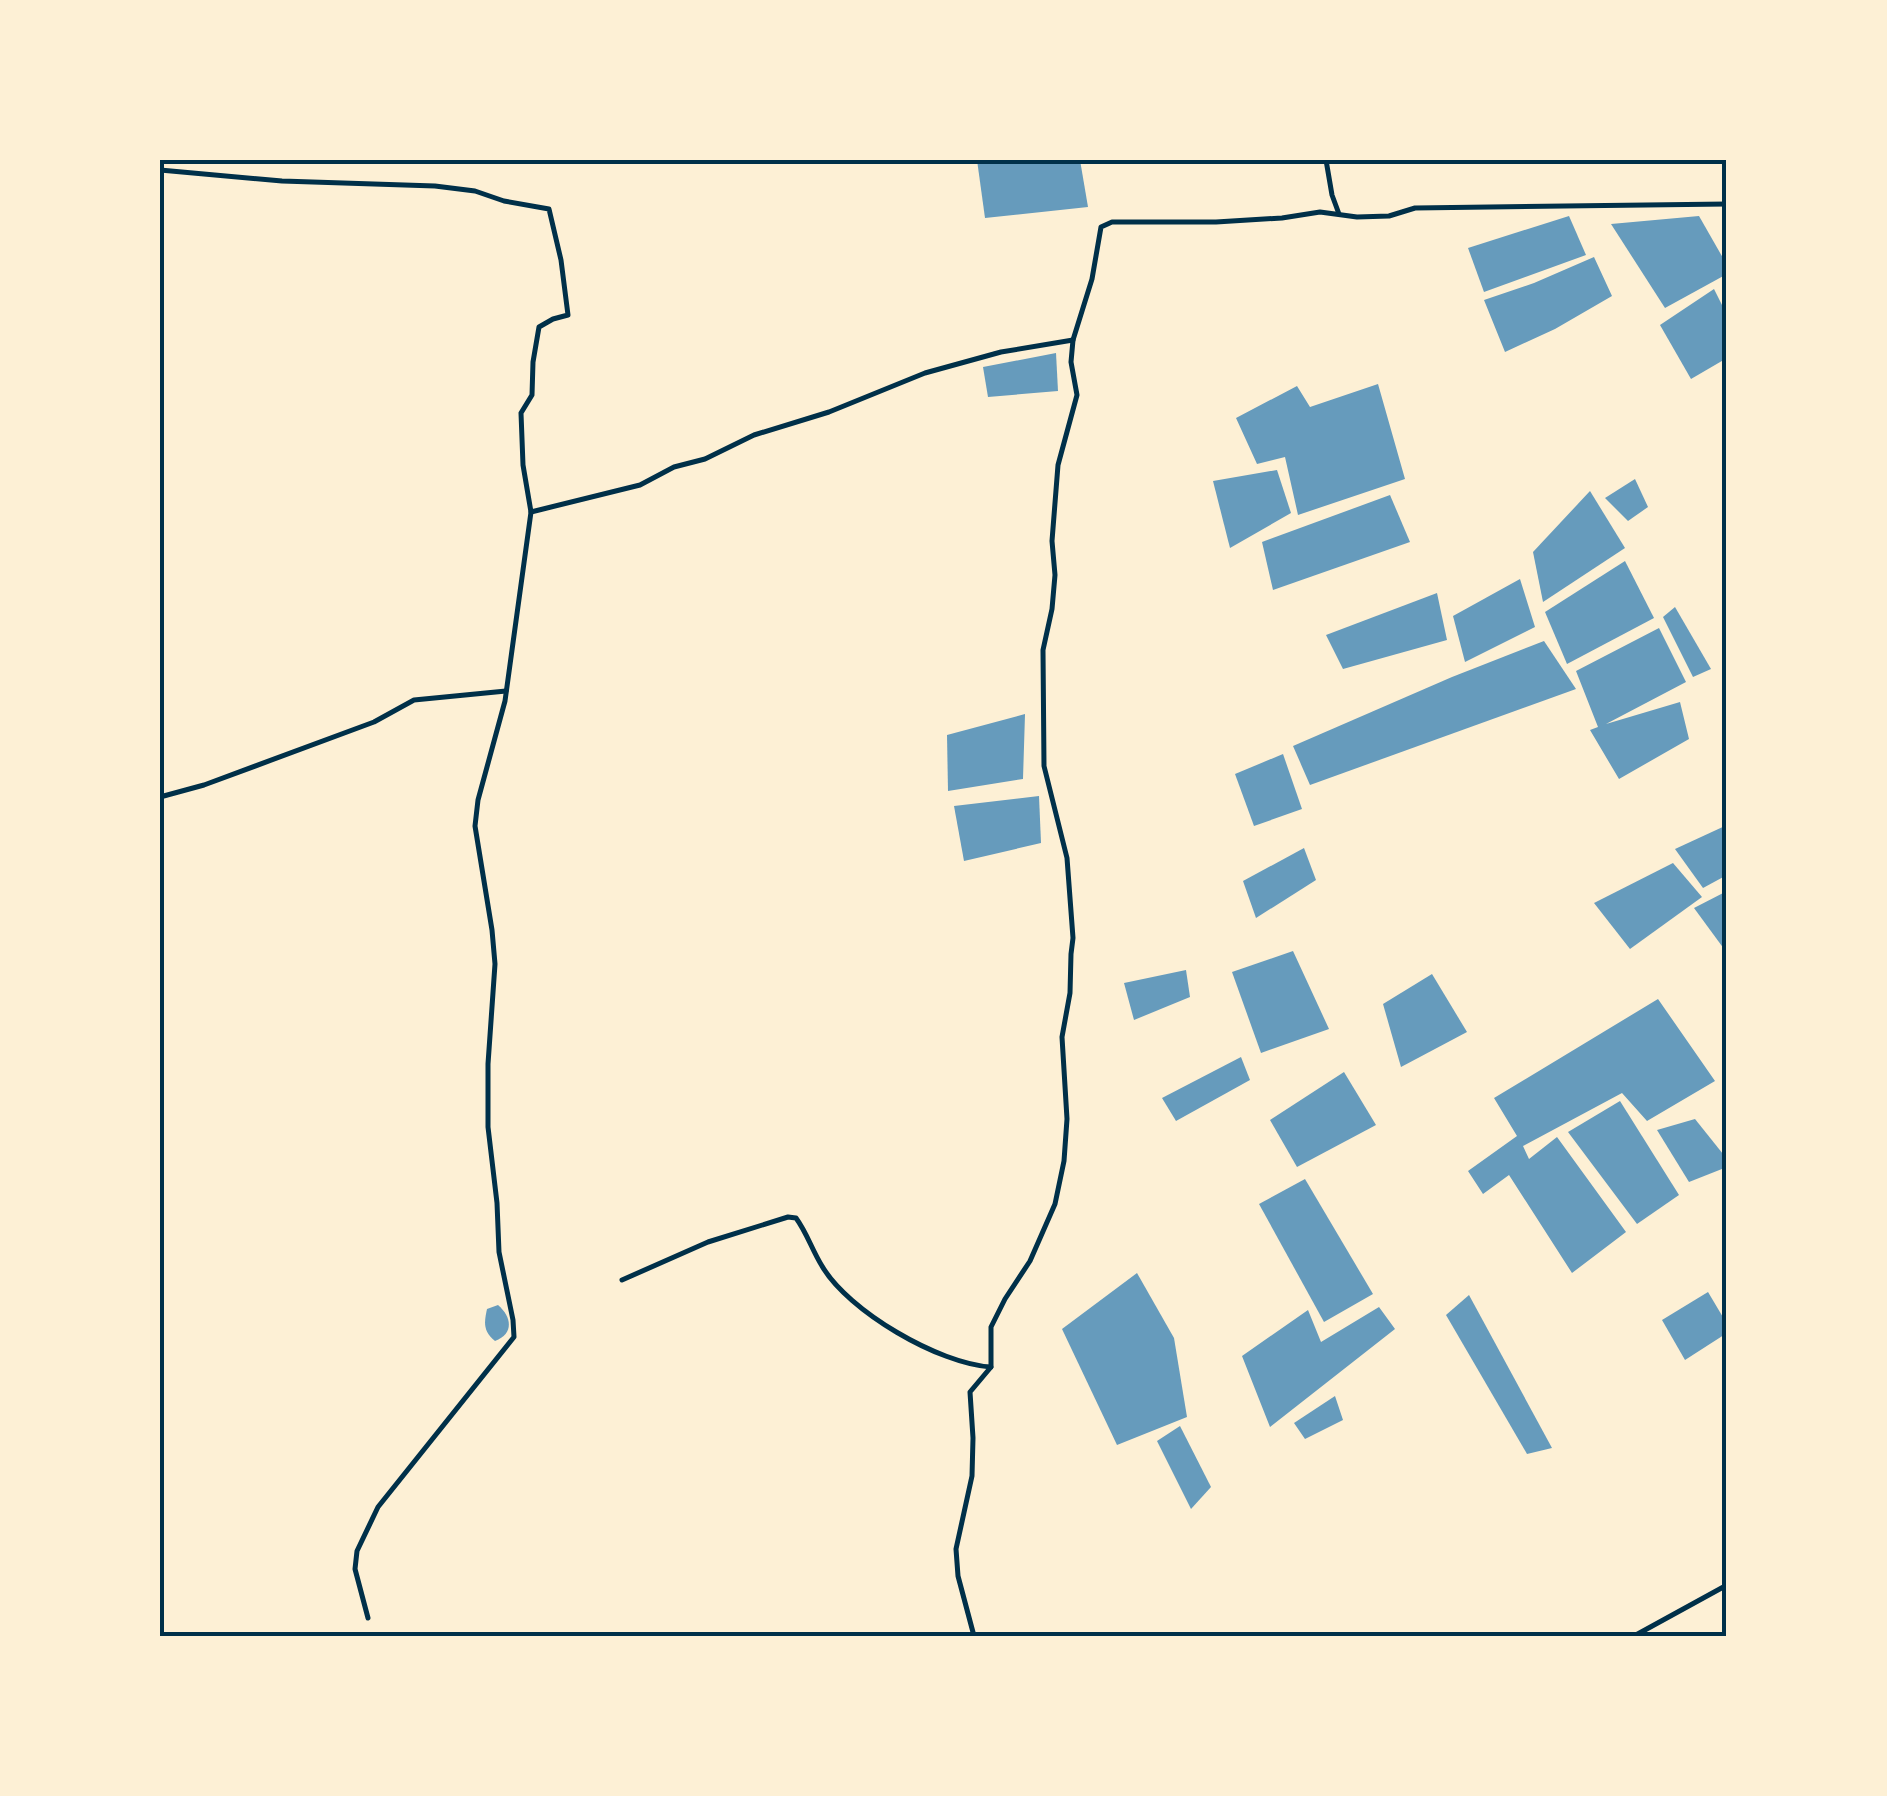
<svg xmlns="http://www.w3.org/2000/svg" width="1887" height="1796" font-family="'Nunito Sans',sans-serif">
<rect width="100%" height="100%" fill="#fdf0d5"/>
<g fill="#669bbc">
<polygon points="977,160 1080,160 1088,207 985,218"/>
<polygon points="1569,216 1586,255 1484,292 1468,248"/>
<polygon points="1699,216 1727,265 1727,274 1665,308 1611,224"/>
<polygon points="1594,257 1612,296 1555,329 1505,352 1484,300 1534,283"/>
<polygon points="1714,289 1727,315 1727,358 1691,379 1660,325"/>
<polygon points="1056,353 1058,391 988,397 983,367"/>
<polygon points="1378,384 1405,479 1298,515 1285,457 1257,464 1236,418 1297,386 1310,407"/>
<polygon points="1277,470 1291,513 1230,548 1213,481"/>
<polygon points="1635,479 1648,507 1628,521 1605,498"/>
<polygon points="1590,491 1625,548 1543,602 1533,552"/>
<polygon points="1390,495 1410,542 1273,590 1262,542"/>
<polygon points="1625,561 1654,618 1567,664 1545,612"/>
<polygon points="1520,579 1535,627 1465,662 1453,616"/>
<polygon points="1437,593 1447,640 1343,669 1326,635"/>
<polygon points="1675,607 1711,669 1693,677 1663,617"/>
<polygon points="1659,628 1686,682 1606,724 1680,702 1689,739 1619,779 1590,730 1598,727 1576,671"/>
<polygon points="1544,641 1576,689 1310,785 1293,746 1452,677"/>
<polygon points="1025,714 1023,779 948,791 947,735"/>
<polygon points="1283,754 1302,809 1254,826 1235,774"/>
<polygon points="1039,796 1041,843 964,861 954,806"/>
<polygon points="1727,825 1727,875 1703,888 1675,849"/>
<polygon points="1304,848 1316,880 1256,918 1243,881"/>
<polygon points="1673,863 1702,897 1630,949 1594,903"/>
<polygon points="1727,891 1727,953 1694,908"/>
<polygon points="1293,951 1329,1029 1261,1053 1232,972"/>
<polygon points="1186,970 1190,997 1134,1020 1124,983"/>
<polygon points="1432,974 1467,1032 1401,1067 1383,1004"/>
<polygon points="1658,999 1715,1081 1647,1121 1622,1093 1523,1146 1529,1159 1557,1137 1626,1232 1572,1273 1509,1175 1483,1194 1468,1171 1517,1136 1494,1098"/>
<polygon points="1241,1057 1250,1080 1176,1121 1162,1098"/>
<polygon points="1344,1072 1376,1125 1297,1167 1270,1120"/>
<polygon points="1620,1101 1679,1195 1637,1224 1568,1132"/>
<polygon points="1695,1119 1727,1159 1727,1167 1689,1182 1657,1130"/>
<polygon points="1305,1179 1373,1294 1324,1322 1259,1204"/>
<polygon points="1137,1273 1174,1338 1187,1417 1117,1445 1062,1329"/>
<polygon points="1708,1292 1727,1324 1727,1333 1685,1360 1662,1320"/>
<polygon points="1469,1295 1552,1448 1527,1454 1446,1315"/>
<path d="M498,1305c14,12 16,29 -3,36 -12,-10 -11,-18 -8,-32z"/>
<polygon points="1379,1307 1395,1329 1270,1427 1242,1356 1308,1310 1321,1342"/>
<polygon points="1335,1396 1343,1420 1305,1439 1294,1423"/>
<polygon points="1180,1426 1211,1487 1191,1509 1157,1441"/>
</g>
<g fill="none" stroke-linecap="round" stroke-linejoin="round">
<g stroke="#003049" stroke-width="5">
<polyline points="1326,160 1332,195 1339,214"/>
<polyline points="160,170 282,181 435,186 475,191 504,201 549,209 561,260 568,315 553,319 539,327 533,362 532,395 521,413 523,465 531,512 505,701 478,800 475,826 492,930 495,964 488,1064 488,1127 497,1203 499,1252 513,1320 514,1337 378,1507 357,1551 355,1569 368,1618"/>
<polyline points="531,512 640,485 674,467 705,459 754,435 829,412 925,373 1001,352 1073,340"/>
<polyline points="160,797 204,785 374,722 414,700 506,691"/>
<path d="M622,1280l86,-38 80,-25 8,1c11,15 16,32 26,48 26,45 117,98 169,101"/>
<polyline points="974,1636 958,1576 956,1549 972,1476 973,1438 970,1392 991,1367 991,1327 1005,1299 1030,1261 1055,1204 1064,1161 1067,1119 1062,1037 1070,993 1071,954 1073,938 1067,858 1044,766 1043,650 1052,609 1055,575 1052,541 1058,465 1077,395 1071,362 1073,340 1092,279 1101,227 1112,222 1216,222 1282,218 1320,212 1357,217 1389,216 1415,208 1727,204"/>
<polyline points="1634,1636 1727,1585"/>
</g>
</g>
<rect width="1887" height="1796" fill="none" stroke="#fdf0d5" stroke-width="325"/>
<rect x="162" y="162" width="1562" height="1472" fill="none" stroke="#003049" stroke-width="4"/>
</svg>
